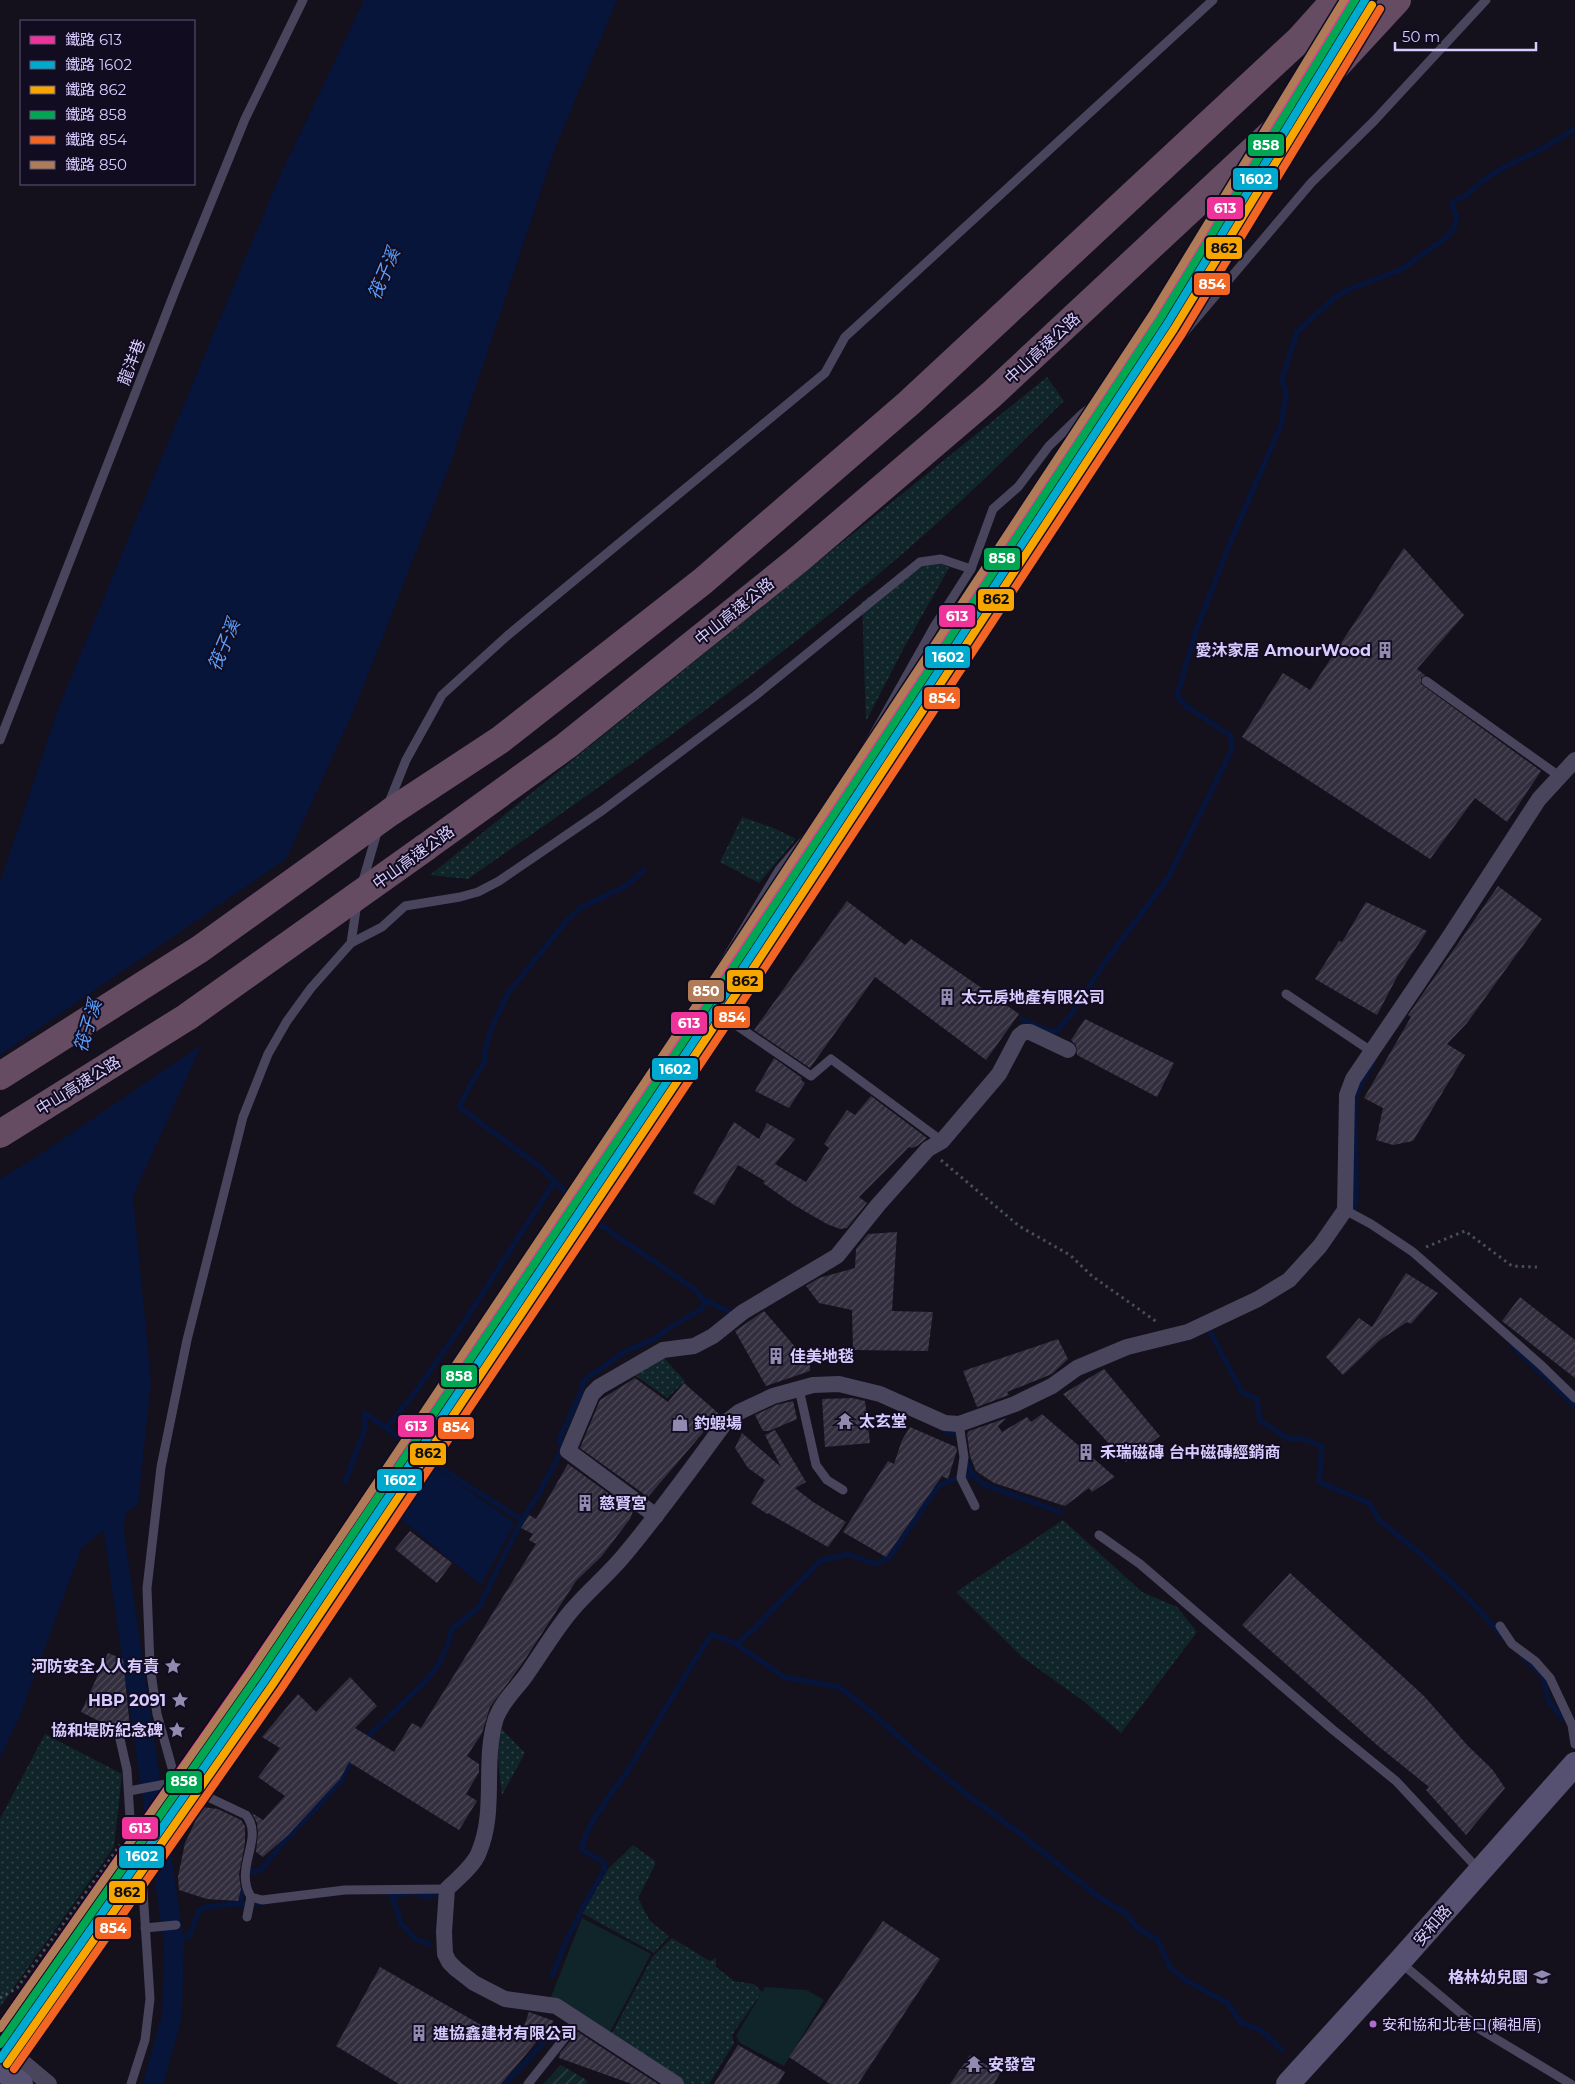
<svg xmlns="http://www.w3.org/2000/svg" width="1575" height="2084" font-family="Montserrat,'Noto Sans TC',sans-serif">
<defs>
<pattern id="grass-dots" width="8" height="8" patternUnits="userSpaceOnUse" patternTransform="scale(1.25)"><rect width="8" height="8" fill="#102529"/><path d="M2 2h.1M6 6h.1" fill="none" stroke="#324349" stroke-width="1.8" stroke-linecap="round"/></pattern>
<pattern id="garden-furrows" width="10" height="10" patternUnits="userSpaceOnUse" patternTransform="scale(1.25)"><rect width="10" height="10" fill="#102529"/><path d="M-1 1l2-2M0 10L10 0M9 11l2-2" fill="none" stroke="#324349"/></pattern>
<pattern id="building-hatch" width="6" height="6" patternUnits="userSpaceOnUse" patternTransform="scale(1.25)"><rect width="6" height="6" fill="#322e3e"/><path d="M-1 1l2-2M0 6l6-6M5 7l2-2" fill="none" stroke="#4f4b5b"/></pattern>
</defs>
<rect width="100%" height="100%" fill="#14101c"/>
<g fill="url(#grass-dots)">
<path d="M1047,377l17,24c-51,50 -102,101 -156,148 -139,120 -290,225 -440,330l-38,-4z"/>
<polygon points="934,560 949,568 906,644 866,721 862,602 913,564"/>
<polygon points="742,817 774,828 796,839 759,883 720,862"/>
<polygon points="656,1349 685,1381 667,1398 622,1366"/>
<polygon points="1063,1520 1142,1592 1177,1607 1197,1632 1121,1733 1082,1700 1022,1657 956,1592"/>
<path d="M500,1727l25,26 -23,42c-3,-23 -6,-45 -2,-68z"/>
<polygon points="45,1734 122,1774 114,1847 0,2007 0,1819"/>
<polygon points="633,1845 655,1861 655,1865 638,1898 650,1921 669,1936 654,1953 582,1913 609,1868"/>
<polygon points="672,1938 710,1961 716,1958 716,1967 734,1981 754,1984 762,1992 732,2035 734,2043 709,2084 685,2084 610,2037 653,1956"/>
</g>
<polygon fill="url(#garden-furrows)" points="561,2065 588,2081 586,2084 543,2084"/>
<g fill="#102529">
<polygon points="582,1918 651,1954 609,2034 551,1997"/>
<polygon points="765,1987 807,1990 824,2000 784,2066 740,2043 736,2036"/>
</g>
<g fill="#08153b">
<polygon points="364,0 617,0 555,148 452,459 357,703 133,1196 151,1382 138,1504 82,1547 21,1713 0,1758 0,882 58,709 157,469 278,180"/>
<polygon points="432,1465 515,1523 481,1585 397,1516"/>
</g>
<polygon fill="#14101c" points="292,855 206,1042 36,1157 0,1179 0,1055"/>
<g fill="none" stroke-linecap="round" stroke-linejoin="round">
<g stroke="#08153b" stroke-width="5.5">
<polyline points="644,870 626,886 582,907 568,919 508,993 491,1029 484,1054 486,1060 474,1078 459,1107 539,1166 598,1223 697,1291 701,1298 729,1312"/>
<polyline points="1022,1019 1046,1030 1056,1032 1070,1016 1105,962 1168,878 1232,749 1230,735 1186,706 1177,696 1196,631 1230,543 1281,425 1286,394 1282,379 1297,332 1335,297 1352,288 1400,270 1442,241 1453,230 1457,217 1452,206 1454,201 1464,197 1489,176 1514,162 1540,150 1575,129"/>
<polyline points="1350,1215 1354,1210 1356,1195 1355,1096 1373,1062"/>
<polyline points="1208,1328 1242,1392 1257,1399 1260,1421 1289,1439 1303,1439 1322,1446 1319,1482 1369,1503 1379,1520 1422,1555 1470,1600 1504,1638"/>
<polyline points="1512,1345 1575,1406"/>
<polyline points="386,1428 417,1390 464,1322 554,1182"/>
<polyline points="941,1428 950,1433 960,1430"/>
<path d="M966,1460c3,11 8,19 19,25l75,27"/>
<polyline points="345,1482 365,1429 365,1413 459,1480 522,1520 479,1607 452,1629 447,1647 437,1667 422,1685 364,1740"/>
<polyline points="522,1520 538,1495 563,1448 559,1440 581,1392 583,1381 624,1352 656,1338 666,1330 700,1310 708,1300"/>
<polyline points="736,1644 784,1677 839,1687 869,1710 921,1757 970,1797 1018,1832 1100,1898 1126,1913 1137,1928 1158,1940 1170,1967 1185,1980 1228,2003 1241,2023 1261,2030 1282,2050"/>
<polyline points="1521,1655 1543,1676 1548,1700 1562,1718"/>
<polyline points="208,1770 423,1453"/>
<polyline points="247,1872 248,1869 254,1872 262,1869 280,1846 341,1781 352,1758"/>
<polyline points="384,1891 389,1892 393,1898 401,1923 415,1939 429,1944"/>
<path d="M393,1898c11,-6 22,-8 32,-1l20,-5"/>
<polyline points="239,1904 245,1881"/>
<path d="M174,1939l15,-3 11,-27c21,-7 42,-3 64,-7"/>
<path d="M552,1976c14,-38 32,-71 52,-106v-7l-23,-14c8,-31 34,-58 51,-85 27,-43 51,-88 80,-130l24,10 17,-14 67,-69 28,-7 27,10 14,-6 50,-73 17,-6h9l7,-6"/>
<polyline points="505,2084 547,2039"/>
</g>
<polyline stroke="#08153b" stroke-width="20" points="116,1496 114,1533 174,1943 172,2016 153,2084"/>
</g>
<g fill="url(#building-hatch)">
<polygon points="1404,548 1464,615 1417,669 1425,675 1421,678 1421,684 1541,771 1507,822 1475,798 1430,859 1242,737 1283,673 1310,690"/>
<polygon points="1498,886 1542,919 1467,1023 1447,1044 1465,1055 1413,1141 1393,1145 1376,1140 1383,1108 1364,1098 1411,1017 1408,1015"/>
<polygon points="847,901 905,945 911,939 1019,1014 986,1060 875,977 810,1068 754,1030"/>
<polygon points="1366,902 1427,931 1398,975 1377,1015 1315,979 1339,941 1342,942"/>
<polygon points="1085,1019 1174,1063 1157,1097 1077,1055 1076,1045 1071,1040"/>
<polygon points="774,1058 802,1078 801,1080 805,1083 789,1108 755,1091"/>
<polygon points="871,1096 927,1138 917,1146 912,1148 909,1147 859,1197 867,1203 847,1228 840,1229 827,1224 794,1205 763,1183 765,1181 738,1165 714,1205 693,1193 734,1122 759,1139 767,1123 795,1139 775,1164 806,1182 829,1148 824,1144 847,1110 855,1115"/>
<polygon points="897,1232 892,1311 933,1312 928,1351 853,1350 852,1310 819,1303 806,1286 819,1278 855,1268 856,1249 868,1234"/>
<polygon points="1406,1273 1438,1293 1411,1324 1407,1322 1380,1340 1343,1375 1326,1357 1359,1318 1372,1327"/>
<polygon points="1520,1297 1575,1340 1575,1378 1502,1321"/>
<polygon points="764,1311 810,1364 810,1371 766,1386 735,1331"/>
<polygon points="1058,1339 1068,1359 1052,1374 1007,1392 1009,1395 977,1407 963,1371"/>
<polygon points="1104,1369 1160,1436 1126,1462 1063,1394"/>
<polygon points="635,1378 668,1402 684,1383 719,1414 648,1497 580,1448 600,1400"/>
<polygon points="852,1398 865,1401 870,1443 825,1447 822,1399"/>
<polygon points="793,1401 797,1419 769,1431 763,1431 755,1415 776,1405"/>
<polygon points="1042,1414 1115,1477 1092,1492 1089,1488 1065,1506 994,1483 976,1471 970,1456 967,1434 969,1431 1007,1418 998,1426 1002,1432 1027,1417 1031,1422"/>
<polygon points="910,1427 956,1447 957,1450 948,1479 942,1476 886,1557 843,1532 888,1461 894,1464 902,1440"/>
<polygon points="775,1430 806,1482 795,1488 813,1502 846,1522 828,1547 768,1513 767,1514 751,1503 765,1480 748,1468 735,1448 742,1433 781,1467 765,1435"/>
<polygon points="568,1464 633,1511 630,1519 601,1557 576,1581 522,1664 490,1707 482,1733 467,1756 479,1764 479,1772 466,1794 477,1801 459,1830 349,1762 340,1779 288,1835 263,1857 256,1852 258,1833 257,1823 252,1813 263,1820 285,1796 258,1777 280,1748 262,1737 298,1694 316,1712 350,1677 377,1706 355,1728 394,1752 412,1723 421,1728 536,1544 529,1540 533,1534 521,1528 529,1515 536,1519"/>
<polygon points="410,1531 452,1563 437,1583 395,1549"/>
<polygon points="1290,1573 1424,1696 1468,1746 1492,1769 1505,1788 1466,1835 1426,1790 1429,1787 1377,1745 1242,1625"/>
<polygon points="108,1653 123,1659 131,1737 81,1712"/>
<polygon points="202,1807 218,1809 241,1820 245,1826 245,1843 239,1874 241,1889 238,1901 207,1899 179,1890 178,1877 185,1843"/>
<polygon points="883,1921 940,1959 858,2084 830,2084 789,2057"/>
<polygon points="380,1967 509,2041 517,2024 523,2029 529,2012 554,2021 501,2084 399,2084 336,2046"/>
<polygon points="578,2032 658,2084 632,2084 559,2058 560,2053"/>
<polygon points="738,2045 785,2072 778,2084 714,2084"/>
<polygon points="970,2055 1000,2073 994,2084 950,2084"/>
</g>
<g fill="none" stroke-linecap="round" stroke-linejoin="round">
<g stroke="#444e5d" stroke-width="3" stroke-dasharray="2.5 4" stroke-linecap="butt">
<polyline points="941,1160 1019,1226 1070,1255 1092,1276 1157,1322"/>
<polyline points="1426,1247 1465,1231 1512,1266 1537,1267"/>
<polyline points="0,1998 17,1988 120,1845"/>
</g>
<g stroke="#49455d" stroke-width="9">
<polyline points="1426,681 1559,776"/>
<polyline points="0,740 177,286 245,119 303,0"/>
<polyline points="388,805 406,760 442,695 507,636 825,373 845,337 1213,0"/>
<polyline points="362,884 378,829"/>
<polyline points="351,943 357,903"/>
<polyline points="1286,994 1371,1051"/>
<polyline points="730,1021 811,1076 831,1059 942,1141"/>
<polyline points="691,1077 692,1047 714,979 779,870 813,830 856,766 934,627 971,569 993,509 1018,487 1049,446 1082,414 1182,335 1311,183 1374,121 1486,0"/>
<polyline points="1345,1210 1371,1224 1413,1252 1540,1364 1575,1398"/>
<polyline points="799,1389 816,1465 827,1480 843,1490"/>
<polyline points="959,1424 964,1457 961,1478 975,1506"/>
<polyline points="1099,1535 1140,1564 1332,1729 1396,1781 1479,1870"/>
<polyline points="1500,1626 1512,1644 1535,1661 1550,1678 1572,1725 1575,1744"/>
<polyline points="120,1739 127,1770 131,1834 142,1875 150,1999 145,2040 131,2084"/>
<polyline points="176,1782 157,1714 150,1666 147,1588 161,1467 187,1340 243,1117 268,1054 287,1021 311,988 351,943 382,927 405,906 460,897 478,892 499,881 603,810 755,696 920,562 941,559 971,569"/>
<path d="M176,1782l70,33c19,24 -13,52 5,82l11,3 83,-10 102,-1"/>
<polyline points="129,1791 176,1782"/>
<polyline points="247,1917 251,1897"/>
<polyline points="145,1928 176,1925"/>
<polyline points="1401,1963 1481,2030 1571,2084"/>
<polyline points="528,2084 578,2021"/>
</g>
<g stroke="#49455d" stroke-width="16">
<polyline points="656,1516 568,1451 592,1394 599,1387 663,1350 694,1346 713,1336 743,1312 837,1256 878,1205 928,1149 942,1141 999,1074 1019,1036 1024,1032 1030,1032 1068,1050"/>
<polyline points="0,2043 49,2084"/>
<path d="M676,2084l-120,-78 -51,-7 -31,-16 -18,-14 -7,-7 -4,-8 -1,-22 3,-43c10,-10 27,-23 32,-37 18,-43 3,-90 17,-134 6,-16 18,-27 28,-40 16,-22 30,-47 48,-68 17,-20 38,-37 54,-57 35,-42 67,-87 99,-130l14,-11 34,-16 40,-11 26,-1 41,10 65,29 14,1 56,-20 37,-18 25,-18 50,-21 61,-15 70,-33 31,-19 31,-34 25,-36 2,-115 6,-16 95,-140 91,-140 36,-39"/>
</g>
<g stroke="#565170" stroke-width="24">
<polyline points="0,2068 21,2084"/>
<polyline points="1288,2084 1400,1961 1575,1764"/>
</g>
<g stroke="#654c63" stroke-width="28">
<polyline points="392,811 500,740 703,581 909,403 1299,40 1335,0"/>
<polyline points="426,847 566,746 799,559 991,395 1287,119 1397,0"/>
</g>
<g stroke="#654c63" stroke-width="28">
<polyline points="0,1076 200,949 392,811"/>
<polyline points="0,1134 187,1017 426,847"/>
</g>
<g stroke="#120c20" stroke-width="11">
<polyline id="rail-1" points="0,2028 249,1672 735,956 984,575 1158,318 1351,0"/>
</g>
<g stroke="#120c20" stroke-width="11">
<polyline id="rail-2" points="0,2059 266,1679 739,974 1167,324 1365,0"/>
</g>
<g stroke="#120c20" stroke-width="11">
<polyline id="rail-3" points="7,2064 273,1684 746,979 1174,329 1372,5"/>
</g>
<g stroke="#120c20" stroke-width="11">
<polyline id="rail-4" points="0,2044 259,1674 732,969 1160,319 1355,0"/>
</g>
<g stroke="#120c20" stroke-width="11">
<polyline id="rail-5" points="14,2069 281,1689 754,984 1182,334 1380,9"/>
</g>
<g stroke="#120c20" stroke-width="11">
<polyline id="rail-6" points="0,2028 252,1669 724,964 1152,315 1344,0"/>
</g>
<use href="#rail-1" stroke="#ef339a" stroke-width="8"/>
<use href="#rail-2" stroke="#00a9ce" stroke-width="8"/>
<use href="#rail-3" stroke="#f7a600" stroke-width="8"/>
<use href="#rail-4" stroke="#00a651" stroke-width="8"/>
<use href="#rail-5" stroke="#f26522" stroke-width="8"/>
<use href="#rail-6" stroke="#b07c57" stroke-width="8"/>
</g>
<defs>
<g id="building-bare" transform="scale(1.35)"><path d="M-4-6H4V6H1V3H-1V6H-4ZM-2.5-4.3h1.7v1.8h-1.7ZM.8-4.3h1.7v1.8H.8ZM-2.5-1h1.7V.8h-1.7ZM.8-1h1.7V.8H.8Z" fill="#938ab0" stroke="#120c20" stroke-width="2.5" paint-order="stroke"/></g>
<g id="temple-bare" transform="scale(1.35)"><path d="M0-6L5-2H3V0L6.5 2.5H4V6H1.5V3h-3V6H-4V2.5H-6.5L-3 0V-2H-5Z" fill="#938ab0" stroke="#120c20" stroke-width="2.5" paint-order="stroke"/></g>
<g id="shop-bare" transform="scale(1.35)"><path d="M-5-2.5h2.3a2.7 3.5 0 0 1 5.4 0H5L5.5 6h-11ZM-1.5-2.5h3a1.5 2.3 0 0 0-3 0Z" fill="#938ab0" stroke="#120c20" stroke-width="2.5" paint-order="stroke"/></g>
<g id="sight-bare" transform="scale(1.35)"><path d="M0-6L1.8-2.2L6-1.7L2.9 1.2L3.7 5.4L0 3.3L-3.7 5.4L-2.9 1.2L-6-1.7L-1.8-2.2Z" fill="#938ab0" stroke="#120c20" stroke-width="2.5" paint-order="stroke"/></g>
<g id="school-bare" transform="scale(1.35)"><path d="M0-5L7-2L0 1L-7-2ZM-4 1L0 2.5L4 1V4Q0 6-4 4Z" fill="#938ab0" stroke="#120c20" stroke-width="2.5" paint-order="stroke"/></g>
</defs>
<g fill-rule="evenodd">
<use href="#building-bare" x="1385" y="650"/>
<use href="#building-bare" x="947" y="997"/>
<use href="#building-bare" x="776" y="1356"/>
<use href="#temple-bare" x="845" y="1421"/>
<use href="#shop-bare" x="680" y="1423"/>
<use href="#building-bare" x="1086" y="1452"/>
<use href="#building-bare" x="585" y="1503"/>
<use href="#sight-bare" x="173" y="1666"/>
<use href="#sight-bare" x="180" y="1700"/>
<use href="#sight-bare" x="177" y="1730"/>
<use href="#school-bare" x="1542" y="1977"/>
<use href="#building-bare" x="419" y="2033"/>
<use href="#temple-bare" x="974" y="2064"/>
</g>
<circle fill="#b06ccc" stroke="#120c20" stroke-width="2" cx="1373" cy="2024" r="4.5"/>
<g text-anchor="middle" stroke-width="4" stroke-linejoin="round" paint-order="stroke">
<g font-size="15" fill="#d7cbff" stroke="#120c20" text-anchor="start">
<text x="1382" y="2030">安和協和北巷口(賴祖厝)</text>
</g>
<g font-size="16" fill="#d7cbff" stroke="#120c20">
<text transform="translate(1042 348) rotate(-43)" y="6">中山高速公路</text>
<text transform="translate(131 362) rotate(-69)" y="6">龍洋巷</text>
<text transform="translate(734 611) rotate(-39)" y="6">中山高速公路</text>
<text transform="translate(413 857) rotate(-36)" y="6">中山高速公路</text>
<text transform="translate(78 1085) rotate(-32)" y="6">中山高速公路</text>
<text transform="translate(1432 1925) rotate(-49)" y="6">安和路</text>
</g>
<g font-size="16" font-weight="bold" fill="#d7cbff" stroke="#120c20" text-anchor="start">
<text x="1371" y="656" text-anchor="end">愛沐家居 AmourWood</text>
<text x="961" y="1003">太元房地產有限公司</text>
<text x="790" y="1362">佳美地毯</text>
<text x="859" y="1427">太玄堂</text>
<text x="694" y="1429">釣蝦場</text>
<text x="1100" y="1458">禾瑞磁磚 台中磁磚經銷商</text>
<text x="599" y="1509">慈賢宮</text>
<text x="159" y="1672" text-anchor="end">河防安全人人有責</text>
<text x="166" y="1706" text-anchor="end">HBP 2091</text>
<text x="163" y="1736" text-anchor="end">協和堤防紀念碑</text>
<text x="1528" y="1983" text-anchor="end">格林幼兒園</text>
<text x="433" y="2039">進協鑫建材有限公司</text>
<text x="988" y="2070">安發宮</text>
</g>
<g font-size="18" font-style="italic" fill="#599fff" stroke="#120c20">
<text transform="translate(384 274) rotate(-67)" y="6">筏子溪</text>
<text transform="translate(224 645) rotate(-67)" y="6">筏子溪</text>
<text transform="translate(88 1026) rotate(-73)" y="6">筏子溪</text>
</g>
</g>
<g stroke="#120c20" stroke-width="2">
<rect x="1247" y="133" width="38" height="24" rx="5" fill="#00a651"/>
<rect x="1232" y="167" width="47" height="24" rx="5" fill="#00a9ce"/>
<rect x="1206" y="196" width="38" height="24" rx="5" fill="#ef339a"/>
<rect x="1205" y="236" width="38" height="24" rx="5" fill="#f7a600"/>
<rect x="1193" y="272" width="38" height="24" rx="5" fill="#f26522"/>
<rect x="983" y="547" width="38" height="24" rx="5" fill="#00a651"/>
<rect x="977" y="588" width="38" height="24" rx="5" fill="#f7a600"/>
<rect x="938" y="604" width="38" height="24" rx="5" fill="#ef339a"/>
<rect x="924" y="645" width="47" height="24" rx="5" fill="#00a9ce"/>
<rect x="923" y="686" width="38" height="24" rx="5" fill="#f26522"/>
<rect x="726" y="969" width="38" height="24" rx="5" fill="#f7a600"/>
<rect x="687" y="979" width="38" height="24" rx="5" fill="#b07c57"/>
<rect x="713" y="1005" width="38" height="24" rx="5" fill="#f26522"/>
<rect x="670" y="1011" width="38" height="24" rx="5" fill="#ef339a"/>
<rect x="651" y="1057" width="48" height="24" rx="5" fill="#00a9ce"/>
<rect x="440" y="1364" width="38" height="24" rx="5" fill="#00a651"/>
<rect x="397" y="1414" width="38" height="24" rx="5" fill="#ef339a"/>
<rect x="437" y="1416" width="38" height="24" rx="5" fill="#f26522"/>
<rect x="409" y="1442" width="38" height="24" rx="5" fill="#f7a600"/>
<rect x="376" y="1468" width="47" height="24" rx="5" fill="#00a9ce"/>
<rect x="165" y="1770" width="38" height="24" rx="5" fill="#00a651"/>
<rect x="121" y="1816" width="38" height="24" rx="5" fill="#ef339a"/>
<rect x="118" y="1845" width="47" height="24" rx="5" fill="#00a9ce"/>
<rect x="108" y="1880" width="38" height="24" rx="5" fill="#f7a600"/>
<rect x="94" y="1916" width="38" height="24" rx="5" fill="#f26522"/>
</g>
<g font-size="14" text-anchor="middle" font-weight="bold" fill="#fff">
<text x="1266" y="150">858</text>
<text x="1256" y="184">1602</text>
<text x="1225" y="213">613</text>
<text x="1212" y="289">854</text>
<text x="1002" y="563">858</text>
<text x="957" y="621">613</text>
<text x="948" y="662">1602</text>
<text x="942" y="703">854</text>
<text x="706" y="996">850</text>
<text x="732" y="1022">854</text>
<text x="689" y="1028">613</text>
<text x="675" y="1074">1602</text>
<text x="459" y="1381">858</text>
<text x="416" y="1431">613</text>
<text x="456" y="1432">854</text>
<text x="400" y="1485">1602</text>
<text x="184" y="1786">858</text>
<text x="140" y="1833">613</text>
<text x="142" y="1861">1602</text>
<text x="113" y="1933">854</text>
</g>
<g font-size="14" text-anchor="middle" font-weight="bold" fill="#111">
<text x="1224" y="253">862</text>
<text x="996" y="604">862</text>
<text x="745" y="986">862</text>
<text x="428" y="1458">862</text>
<text x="127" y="1897">862</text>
</g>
<rect x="20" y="20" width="175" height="165" fill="#120c20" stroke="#615879"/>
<rect x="30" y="36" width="25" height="8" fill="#ef339a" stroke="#615879"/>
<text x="65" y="45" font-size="15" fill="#d7cbff">鐵路 613</text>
<rect x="30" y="61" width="25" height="8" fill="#00a9ce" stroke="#615879"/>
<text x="65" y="70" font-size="15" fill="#d7cbff">鐵路 1602</text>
<rect x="30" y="86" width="25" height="8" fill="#f7a600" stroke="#615879"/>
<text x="65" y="95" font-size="15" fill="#d7cbff">鐵路 862</text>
<rect x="30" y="111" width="25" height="8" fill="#00a651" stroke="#615879"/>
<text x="65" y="120" font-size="15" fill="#d7cbff">鐵路 858</text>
<rect x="30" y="136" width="25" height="8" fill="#f26522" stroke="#615879"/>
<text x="65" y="145" font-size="15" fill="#d7cbff">鐵路 854</text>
<rect x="30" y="161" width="25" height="8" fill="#b07c57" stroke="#615879"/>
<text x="65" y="170" font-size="15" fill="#d7cbff">鐵路 850</text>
<path d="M1395 42v8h141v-8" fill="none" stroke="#d7cbff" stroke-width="2.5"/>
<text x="1402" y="42" font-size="15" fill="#d7cbff" stroke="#120c20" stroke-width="4" paint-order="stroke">50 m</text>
</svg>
